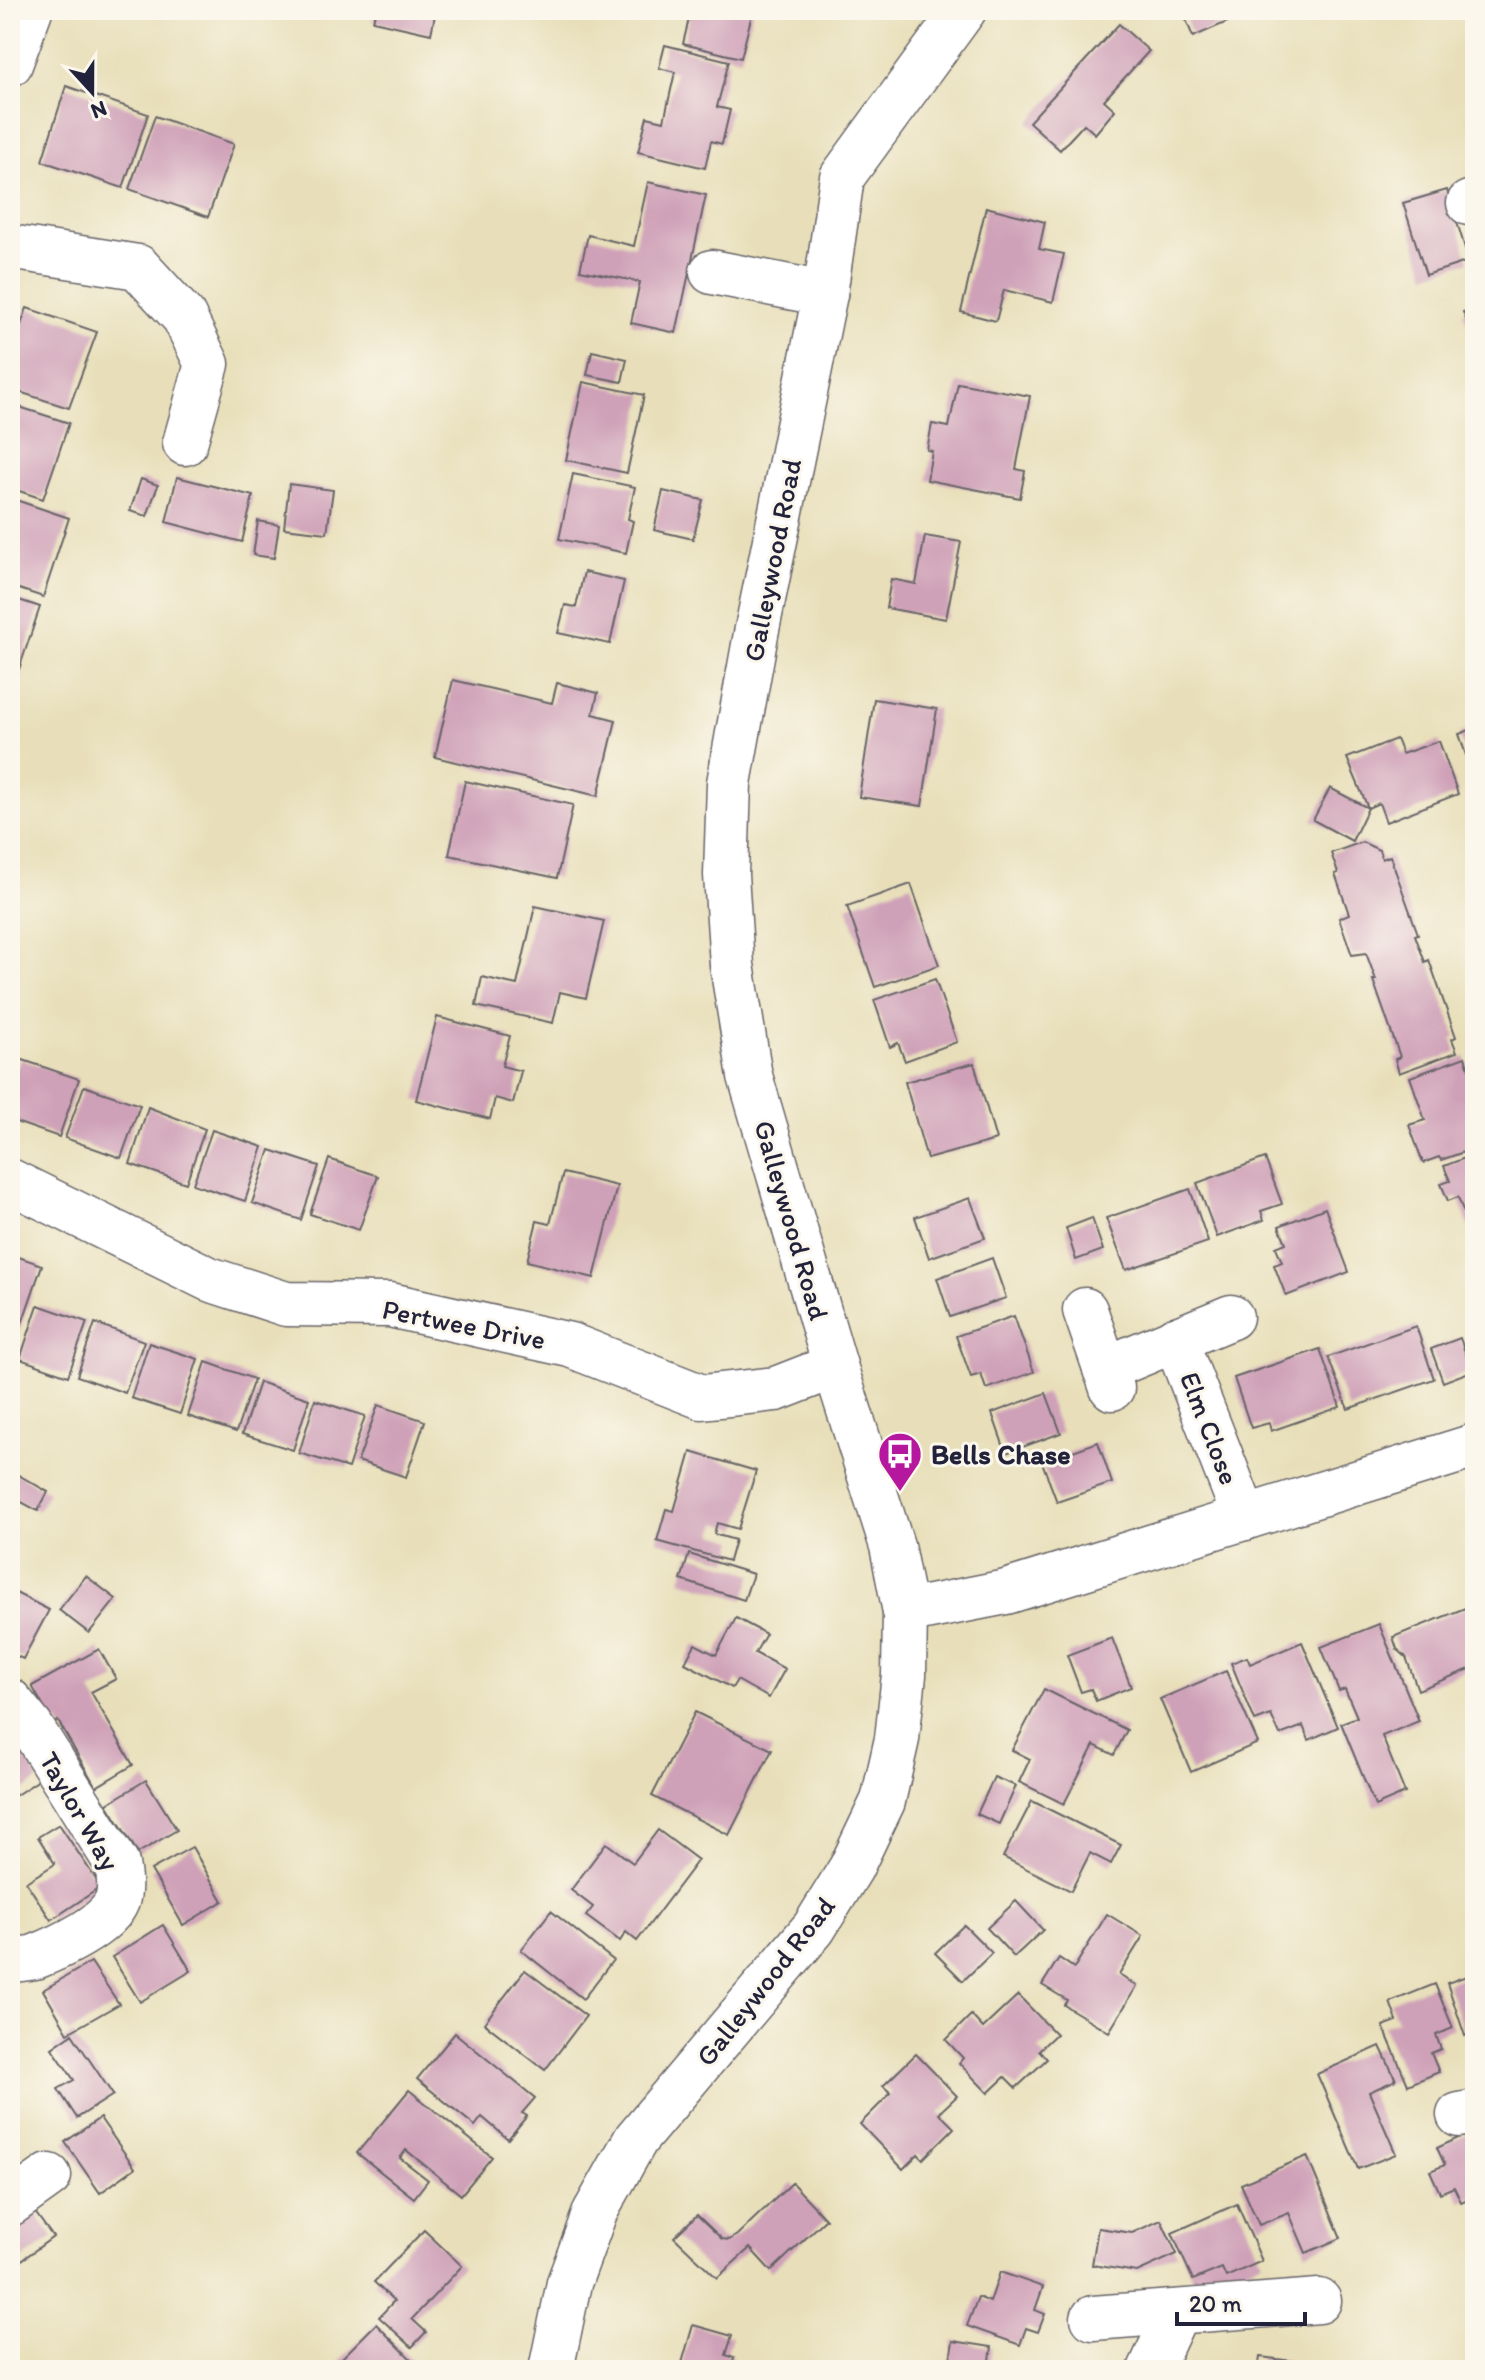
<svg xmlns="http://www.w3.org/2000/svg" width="1485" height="2380" font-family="Itim,sans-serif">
<rect width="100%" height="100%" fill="#fbf7ec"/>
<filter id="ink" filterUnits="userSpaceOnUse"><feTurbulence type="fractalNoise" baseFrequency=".0125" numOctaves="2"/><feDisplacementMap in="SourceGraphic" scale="16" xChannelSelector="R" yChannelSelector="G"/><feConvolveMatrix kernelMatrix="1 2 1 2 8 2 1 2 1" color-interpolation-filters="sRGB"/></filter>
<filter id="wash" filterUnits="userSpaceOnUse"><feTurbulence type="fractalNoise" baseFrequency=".006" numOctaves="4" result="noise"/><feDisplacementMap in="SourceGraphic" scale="32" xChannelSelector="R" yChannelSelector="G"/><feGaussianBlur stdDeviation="1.8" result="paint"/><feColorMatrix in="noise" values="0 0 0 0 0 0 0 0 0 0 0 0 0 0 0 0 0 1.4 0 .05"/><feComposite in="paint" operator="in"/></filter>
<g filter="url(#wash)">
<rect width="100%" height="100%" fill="#e8dfba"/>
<g id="blocks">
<g fill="#cfa1b8">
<polygon points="376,10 436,10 431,34 373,21"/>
<polygon points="691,10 753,10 741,58 683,44"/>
<polygon points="1182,10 1247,10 1248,13 1193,37"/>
<polygon points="1119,24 1149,51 1104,100 1115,110 1095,134 1084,124 1060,150 1029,122"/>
<polygon points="665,45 729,61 717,107 730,110 722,144 711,141 705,168 638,152 647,117 664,121 675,72 659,68"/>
<polygon points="66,86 148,114 123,188 42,161"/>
<polygon points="155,116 234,144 208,217 129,189"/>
<polygon points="648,182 706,195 676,333 631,323 640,282 580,270 588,235 634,246"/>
<polygon points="1447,190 1469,261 1426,275 1403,203"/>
<polygon points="986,207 1045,222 1039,249 1064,254 1053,302 1004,290 996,321 961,312"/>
<polygon points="1475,307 1475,340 1463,312"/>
<polygon points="27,308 97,332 69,408 10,389 10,355"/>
<polygon points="592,351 627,359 622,382 587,375"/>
<polygon points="583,382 644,395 627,473 566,460"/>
<polygon points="958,383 1030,396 1016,469 1025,471 1020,498 927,480 932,451 927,450 932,424 949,427"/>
<polygon points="10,404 69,423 43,499 10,488"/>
<polygon points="573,474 635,487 628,519 633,521 626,553 559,539"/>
<polygon points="177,477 253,496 242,542 166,522"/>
<polygon points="141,479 158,485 147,516 130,511"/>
<polygon points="289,484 333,490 327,533 284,528"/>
<polygon points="663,491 703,500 693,539 654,530"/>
<polygon points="10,498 69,518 43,597 10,586"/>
<polygon points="258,521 279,525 274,558 253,555"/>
<polygon points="925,536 961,542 946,619 886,608 891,579 916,584"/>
<polygon points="584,572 624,581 610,644 558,633 565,605 576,607"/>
<polygon points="10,597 40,607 14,684 10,683"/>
<polygon points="453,680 552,703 557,683 598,693 593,714 616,720 598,796 435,757"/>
<polygon points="874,699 937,709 922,806 859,797"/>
<polygon points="1475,728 1475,779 1474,779 1459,734"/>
<polygon points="1396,739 1402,754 1439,741 1458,794 1386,822 1379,803 1368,808 1347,758"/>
<polygon points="465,781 573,805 557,878 449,855"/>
<polygon points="1330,788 1368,808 1352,841 1313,820"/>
<polygon points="1362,842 1379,850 1382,859 1390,856 1418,934 1415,935 1425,962 1429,960 1456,1037 1452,1039 1457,1052 1399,1073 1395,1059 1400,1057 1373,980 1376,980 1366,953 1352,955 1339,918 1349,914 1335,874 1338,873 1331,853"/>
<polygon points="911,884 939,965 875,987 847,906"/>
<polygon points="535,906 604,921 586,998 560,992 553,1023 476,1006 482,977 517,985"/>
<polygon points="935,979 957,1042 905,1061 898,1043 890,1047 874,1000"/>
<polygon points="437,1017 510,1036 502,1066 521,1071 513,1103 495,1098 490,1119 416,1100"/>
<polygon points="1465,1057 1475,1086 1475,1148 1441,1160 1439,1157 1423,1163 1409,1125 1425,1120 1410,1077"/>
<polygon points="20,1059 79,1079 59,1137 10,1120 10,1090"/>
<polygon points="974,1063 996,1140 927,1159 905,1082"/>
<polygon points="84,1086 140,1105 121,1158 65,1138"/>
<polygon points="148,1107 205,1129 186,1183 130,1164"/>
<polygon points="212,1130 263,1147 245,1201 193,1184"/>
<polygon points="270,1150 319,1166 301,1220 252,1203"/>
<polygon points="1475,1154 1475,1243 1458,1197 1448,1201 1441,1184 1450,1181 1444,1166"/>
<polygon points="1265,1158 1282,1204 1261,1211 1264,1220 1217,1237 1197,1183"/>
<polygon points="329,1159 378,1176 359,1230 310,1214"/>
<polygon points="563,1173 617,1186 594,1278 527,1261 537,1221 550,1224"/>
<polygon points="1190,1189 1208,1242 1126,1270 1106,1218"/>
<polygon points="970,1198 985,1238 929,1258 915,1217"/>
<polygon points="1325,1208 1349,1272 1286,1296 1274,1265 1282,1262 1276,1247 1286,1243 1279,1226"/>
<polygon points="1092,1218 1103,1250 1076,1260 1066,1228"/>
<polygon points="10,1254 42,1265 18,1335 10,1333"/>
<polygon points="992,1258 1006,1298 950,1317 937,1278"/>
<polygon points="38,1305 87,1322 68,1376 20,1359"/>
<polygon points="1014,1316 1034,1372 986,1389 981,1374 971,1377 956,1336"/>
<polygon points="95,1323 144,1341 125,1393 77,1376"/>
<polygon points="1416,1326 1434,1379 1348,1409 1328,1357"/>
<polygon points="1460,1338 1472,1371 1443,1382 1431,1349"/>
<polygon points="149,1343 198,1359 180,1414 131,1398"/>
<polygon points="1320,1349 1340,1407 1271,1431 1269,1423 1251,1428 1234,1378"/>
<polygon points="206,1362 254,1379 236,1432 188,1416"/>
<polygon points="259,1382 309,1399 293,1450 242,1434"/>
<polygon points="1046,1393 1061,1433 1006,1453 992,1413"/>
<polygon points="315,1400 365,1416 348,1468 299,1453"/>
<polygon points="378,1405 425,1421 406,1477 358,1461"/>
<polygon points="1098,1442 1112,1483 1057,1502 1042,1462"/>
<polygon points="691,1452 756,1471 738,1529 717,1523 714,1534 735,1540 729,1561 657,1541 666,1509 674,1511"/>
<polygon points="15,1473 48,1492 38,1511 10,1496 10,1482"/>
<polygon points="689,1554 753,1574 744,1600 681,1580"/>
<polygon points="86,1576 116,1599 89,1633 59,1610"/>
<polygon points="10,1590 49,1610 23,1659 10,1653"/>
<polygon points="1475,1604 1475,1667 1418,1690 1406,1657 1397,1649 1393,1637"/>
<polygon points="736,1618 766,1634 755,1653 785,1669 769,1698 737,1680 732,1688 685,1663 695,1644 716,1655"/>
<polygon points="1379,1624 1419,1721 1382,1736 1405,1793 1375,1806 1341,1723 1357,1717 1345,1689 1339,1691 1321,1647"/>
<polygon points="1112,1638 1131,1687 1096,1701 1091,1689 1081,1692 1067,1655"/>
<polygon points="1302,1642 1338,1727 1309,1740 1303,1726 1280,1735 1271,1715 1255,1721 1231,1663 1247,1657 1250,1664"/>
<polygon points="99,1649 116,1679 91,1692 133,1765 96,1787 58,1721 53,1724 32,1686"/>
<polygon points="1226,1671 1258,1743 1191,1772 1160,1699"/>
<polygon points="1044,1689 1127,1730 1114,1755 1094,1745 1064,1804 1019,1782 1030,1759 1012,1750"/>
<polygon points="695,1712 772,1750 729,1835 652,1796"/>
<polygon points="10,1733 39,1780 10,1799"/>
<polygon points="994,1777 1016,1786 999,1824 977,1814"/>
<polygon points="146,1780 177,1830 138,1853 107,1804"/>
<polygon points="1032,1801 1121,1845 1111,1864 1090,1853 1071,1891 1003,1857"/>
<polygon points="59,1824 101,1887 51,1920 26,1882 55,1864 38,1837"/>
<polygon points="658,1830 698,1860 637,1941 626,1932 620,1941 586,1916 593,1907 571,1890 606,1843 633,1863"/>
<polygon points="192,1847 223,1901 183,1925 151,1870"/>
<polygon points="1016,1901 1043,1930 1014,1957 987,1928"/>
<polygon points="551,1911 613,1960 583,1999 521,1950"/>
<polygon points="1107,1914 1143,1936 1119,1975 1137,1986 1109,2032 1064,2005 1067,2000 1042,1985 1059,1958 1074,1968"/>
<polygon points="163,1925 191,1971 140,2002 112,1957"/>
<polygon points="964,1925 992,1953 963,1981 935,1953"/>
<polygon points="91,1962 119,2004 68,2033 43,1990"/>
<polygon points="525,1970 586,2016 545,2070 484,2023"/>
<polygon points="1475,1973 1475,2032 1465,2036 1447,1983"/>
<polygon points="1435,1984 1453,2028 1436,2035 1441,2049 1431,2053 1439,2072 1408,2085 1383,2026 1397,2021 1390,2002"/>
<polygon points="1018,1995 1056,2034 1039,2050 1047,2059 1016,2088 1005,2077 988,2093 959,2063 963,2058 946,2040 971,2015 983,2028"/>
<polygon points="455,2033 535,2098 522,2113 527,2116 508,2139 482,2117 475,2126 417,2079"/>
<polygon points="72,2034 113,2095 77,2118 58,2089 74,2080 52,2048"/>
<polygon points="1380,2046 1396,2080 1369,2092 1396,2154 1358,2169 1317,2074"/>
<polygon points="916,2054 957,2096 939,2113 954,2128 923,2159 918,2154 903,2169 860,2124 891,2093 883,2086"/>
<polygon points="409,2090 492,2157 461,2195 406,2150 400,2158 428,2180 414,2198 357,2153"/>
<polygon points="100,2118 135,2168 100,2193 65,2142"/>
<polygon points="1475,2130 1475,2196 1461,2202 1454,2187 1440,2193 1430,2171 1445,2165 1437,2148"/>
<polygon points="1307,2156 1341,2238 1306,2253 1289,2213 1259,2225 1241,2184"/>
<polygon points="792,2183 826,2219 771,2271 750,2248 717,2278 674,2237 697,2215 722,2239 729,2240 737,2235"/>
<polygon points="1237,2204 1262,2261 1226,2277 1222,2268 1193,2280 1172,2233"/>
<polygon points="32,2208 53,2237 19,2262 10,2248 10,2224"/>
<polygon points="1161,2220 1177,2254 1137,2272 1092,2265 1098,2228 1132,2233"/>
<polygon points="424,2230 462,2266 412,2319 426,2332 412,2347 379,2317 394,2301 374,2282"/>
<polygon points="1000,2272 1043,2287 1035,2310 1045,2314 1038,2332 1026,2328 1020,2345 967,2326 978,2297 990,2302"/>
<polygon points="376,2324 414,2362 407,2370 330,2370"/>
<polygon points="693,2325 732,2336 726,2355 734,2358 731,2370 680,2370"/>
<polygon points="953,2341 992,2347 989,2366 950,2360"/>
<polygon points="1260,2357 1309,2363 1308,2370 1258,2370"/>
</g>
</g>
</g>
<g filter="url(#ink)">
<use href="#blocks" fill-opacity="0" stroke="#676467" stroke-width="2"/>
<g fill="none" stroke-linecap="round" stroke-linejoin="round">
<g stroke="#676467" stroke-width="47">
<g id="minor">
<polyline points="10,64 30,10"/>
<polyline points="1469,203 1475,201"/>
<polyline points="10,247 138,267 184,317 207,364 185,443"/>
<polyline points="712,272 825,294"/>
<polyline points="10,1181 209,1279 286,1304 390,1305 570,1345 702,1397 776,1389 835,1366"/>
<polyline points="1085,1310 1112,1388"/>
<polyline points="1175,1339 1245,1518"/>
<polyline points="1105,1369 1231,1317"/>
<polyline points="905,1612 1006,1592 1475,1446"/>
<path d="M10,1701l21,26 86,137c2,12 4,25 0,37 -10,25 -59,47 -82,56 -8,2 -17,2 -25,3"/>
<polyline points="1459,2115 1475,2112"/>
<polyline points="10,2204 49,2176"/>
<polyline points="1093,2318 1319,2301"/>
<polyline points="551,2370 569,2283 595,2212 636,2139 814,1928 851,1868 883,1801 897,1739 904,1675 905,1612 892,1546 835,1366 750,1076 732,965 726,875 729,783 756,634 825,294 842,177 964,10"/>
<polyline points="1150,2370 1177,2312"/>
</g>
</g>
<use href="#minor" stroke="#fff" stroke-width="44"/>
</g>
</g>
<defs>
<g id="bus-pin" transform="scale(2.3)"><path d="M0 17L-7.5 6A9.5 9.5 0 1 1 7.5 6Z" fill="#b5179e" stroke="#fbf7ec"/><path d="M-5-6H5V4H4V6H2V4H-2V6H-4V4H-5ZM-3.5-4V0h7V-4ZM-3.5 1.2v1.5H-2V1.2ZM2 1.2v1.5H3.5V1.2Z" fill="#fff"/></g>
</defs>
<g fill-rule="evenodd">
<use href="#bus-pin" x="900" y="1454"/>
</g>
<g text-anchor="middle" stroke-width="6" stroke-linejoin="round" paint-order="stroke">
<g font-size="28" fill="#22223b" stroke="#fbf7ec">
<text transform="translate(772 560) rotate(-79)" y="10">Galleywood Road</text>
<text transform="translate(792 1220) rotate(74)" y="10">Galleywood Road</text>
<text transform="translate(464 1324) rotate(11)" y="10">Pertwee Drive</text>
<text transform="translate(1210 1428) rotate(69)" y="10">Elm Close</text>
<text transform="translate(80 1811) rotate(60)" y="10">Taylor Way</text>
<text transform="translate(765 1981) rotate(-52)" y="10">Galleywood Road</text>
</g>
<g font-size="28" font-weight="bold" fill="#22223b" stroke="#fbf7ec" text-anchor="start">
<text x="931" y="1464">Bells Chase</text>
</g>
</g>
<rect width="1485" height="2380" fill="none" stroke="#fbf7ec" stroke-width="40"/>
<g transform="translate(92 92) rotate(159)" stroke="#fbf7ec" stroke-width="6" paint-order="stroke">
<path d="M0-6L14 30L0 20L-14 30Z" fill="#22223b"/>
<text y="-12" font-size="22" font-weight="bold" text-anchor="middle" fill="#22223b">N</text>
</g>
<path d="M1177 2312v12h128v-12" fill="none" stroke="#22223b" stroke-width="4"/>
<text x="1189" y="2312" font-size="24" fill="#22223b" stroke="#fbf7ec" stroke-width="6" paint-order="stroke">20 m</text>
</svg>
